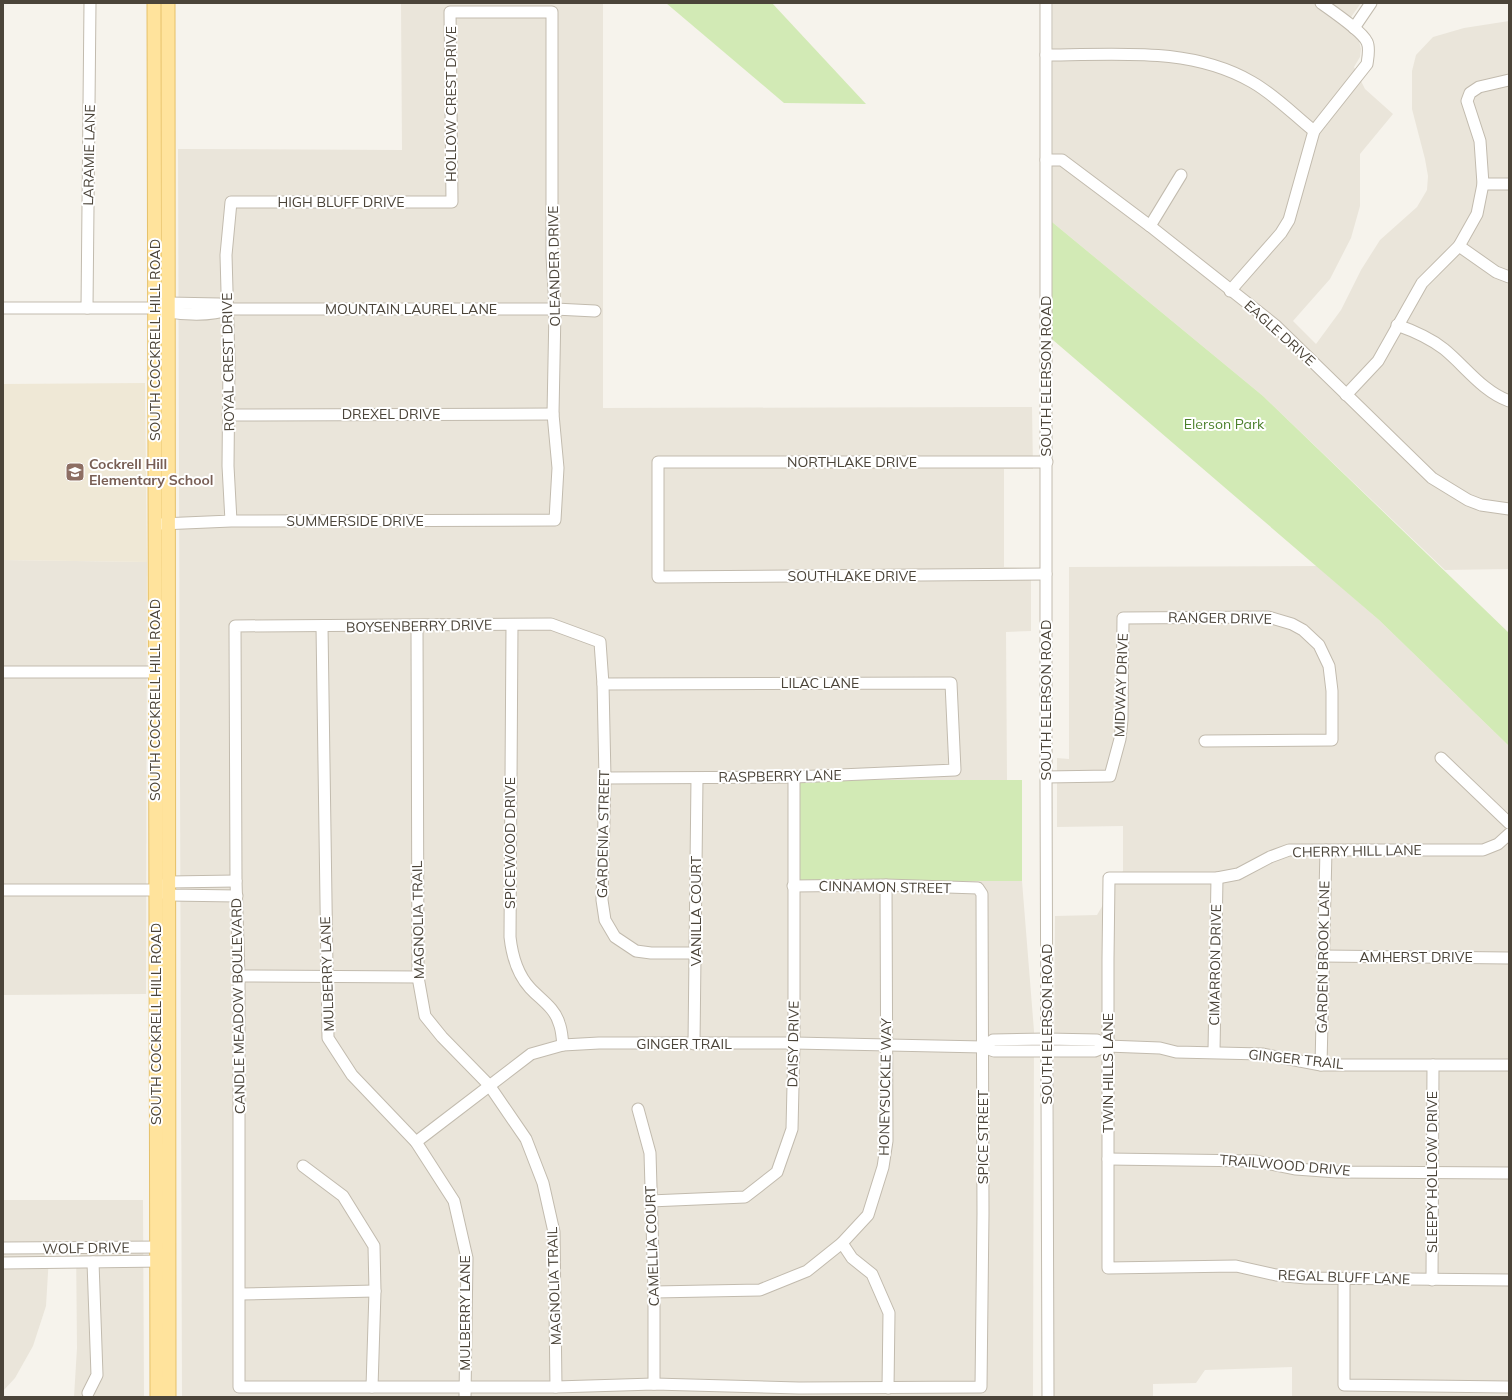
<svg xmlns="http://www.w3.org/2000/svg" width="1512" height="1400" font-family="Mulish,sans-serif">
<rect width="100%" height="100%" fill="#f6f3ec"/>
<g fill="#eae5da">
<polygon points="401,3 603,3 603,408 1032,407 1033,469 1004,469 1004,567 1031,568 1031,631 1006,632 1007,780 797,780 798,881 1022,881 1034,1031 1033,1397 182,1397 178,149 402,150"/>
<polygon points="1053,3 1361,3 1344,27 1359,41 1361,49 1360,57 1354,67 1365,89 1393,114 1360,154 1360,206 1351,238 1330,279 1293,321 1316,344 1341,310 1361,270 1380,240 1417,207 1427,190 1428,176 1425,159 1412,109 1412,71 1416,55 1433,37 1464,28 1509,21 1509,569 1445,570 1263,396 1052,222"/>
<polygon points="3,560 147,562 146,994 3,995"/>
<polygon points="1317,566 1379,620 1509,746 1509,1397 1292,1397 1292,1367 1205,1370 1196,1383 1153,1384 1153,1397 1052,1397 1055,916 1097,915 1123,871 1123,826 1057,827 1057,758 1069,759 1069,567"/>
<polygon points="3,1200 143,1200 144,1397 74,1397 77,1348 76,1241 50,1240 46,1306 33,1346 15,1378 3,1391"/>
</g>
<polygon fill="#efe8d6" points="145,383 147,562 3,560 3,384"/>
<g fill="#d2eab5">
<polygon points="666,3 772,3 866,104 784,103"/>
<polygon points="1052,222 1263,396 1509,633 1509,746 1379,620 1046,334"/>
<rect x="797" y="780" width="225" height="101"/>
</g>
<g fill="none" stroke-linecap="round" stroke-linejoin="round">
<g stroke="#c2bbae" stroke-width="13">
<g id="minor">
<polyline points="1046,3 1046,777 1048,1397"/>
<polyline points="1354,28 1371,3"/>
<path d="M1046,55c70,0 144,-9 206,27 23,13 42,33 62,49"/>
<polyline points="1046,160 1062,160 1150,226 1275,325 1432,478 1468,500 1481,505 1509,509"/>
<polyline points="1483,184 1509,184"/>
<polyline points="1150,226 1181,175"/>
<polyline points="1459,246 1496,272 1509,277"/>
<path d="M1230,291l51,-58 8,-13 25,-89 53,-67c1,-7 3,-16 0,-22 -5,-11 -35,-31 -46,-39"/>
<polyline points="162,306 169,303 219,304 228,309"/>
<path d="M3,308h152c18,7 56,9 73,1h327l40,2"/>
<polyline points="87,308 90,3"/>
<path d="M1397,325c17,6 33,13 47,24 21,17 38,42 65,52"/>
<polyline points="1346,395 1378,361 1422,283 1459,246 1477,214 1483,184 1480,141 1467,101 1470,93 1479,87 1509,80"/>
<polyline points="228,415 553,414"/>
<polyline points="161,524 231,521 555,520 558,468 553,414 555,309 552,256 552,12 450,12 452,202 231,202 226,255 229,362 228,466 231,521"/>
<polyline points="1046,574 658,577 658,462 1047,462"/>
<path d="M512,625l-2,312c2,18 8,38 20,51 10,11 25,20 29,35 3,7 3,15 4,22"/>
<polyline points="322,626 328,1038 352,1075 416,1142 454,1201 467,1258 465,1397"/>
<polyline points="417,626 418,977 425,1016 442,1037 489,1085 526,1139 543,1183 554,1232 556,1387"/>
<polyline points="3,672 164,672"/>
<polyline points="603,684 951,683 955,770 794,777 605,778"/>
<polyline points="1441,758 1509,823"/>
<polyline points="1046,777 1110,776 1120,739 1122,720 1123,618 1268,617 1292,624 1303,630 1319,645 1329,666 1332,691 1332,740 1205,741"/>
<polyline points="1509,834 1498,844 1483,850 1289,850 1270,857 1238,874 1217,878 1109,878 1108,959 1108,1268 1236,1266 1276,1275 1306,1278 1509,1280"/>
<polyline points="161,887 169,882 236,881"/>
<polyline points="3,890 156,890 169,895 237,896"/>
<polyline points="696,953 651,953 636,951 615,937 605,920 602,900 605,778 603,684 600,642 551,624 235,626 236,881 239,976 239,1387 556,1387 654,1384 799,1388 981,1387 983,1213 982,894 978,888 886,885 793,886"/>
<polyline points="1322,956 1509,958"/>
<polyline points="239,976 418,977"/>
<polyline points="694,1044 697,778"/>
<polyline points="983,1047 993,1040 1047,1039 1097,1040 1107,1046"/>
<polyline points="1214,1051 1217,878"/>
<polyline points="1321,1065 1326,850"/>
<polyline points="638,1109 650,1153 654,1292 654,1384"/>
<polyline points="416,1142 531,1054 563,1045 599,1043 794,1043 983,1047 994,1051 1095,1051 1107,1046 1160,1048 1176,1052 1262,1054 1321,1065 1509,1065"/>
<polyline points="1108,1159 1255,1161 1296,1169 1337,1172 1509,1173"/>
<polyline points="303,1166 343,1196 374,1246 375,1291 372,1387"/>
<polyline points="650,1201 745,1197 777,1172 792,1129 794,1043 794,777"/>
<polyline points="842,1243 852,1258 872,1274 889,1313 888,1388"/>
<polyline points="3,1248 164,1247"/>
<polyline points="3,1263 164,1261"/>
<polyline points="1344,1279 1344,1385 1509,1387"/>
<polyline points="1432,1280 1433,1065"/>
<polyline points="654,1292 760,1290 807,1271 842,1243 868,1215 883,1167 887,1141 886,885"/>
<polyline points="240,1294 375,1291"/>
<polyline points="88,1393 97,1375 93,1262"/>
</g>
</g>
<g stroke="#e6c16a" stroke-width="15">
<g id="major">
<polyline points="154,3 157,1397"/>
<polyline points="168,3 169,1397"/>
</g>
</g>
<use href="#minor" stroke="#fff" stroke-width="11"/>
<use href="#major" stroke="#ffe39c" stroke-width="13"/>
</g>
<defs>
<g id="school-square" transform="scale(1)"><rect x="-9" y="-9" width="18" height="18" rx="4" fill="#8d6e63" stroke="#fff"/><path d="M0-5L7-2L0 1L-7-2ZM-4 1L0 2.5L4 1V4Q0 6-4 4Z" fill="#fff"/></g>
</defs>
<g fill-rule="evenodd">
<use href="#school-square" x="75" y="472"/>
</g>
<g text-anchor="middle" stroke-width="4" stroke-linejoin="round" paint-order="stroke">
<g font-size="14" fill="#4b4439" stroke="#fff">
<text transform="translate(451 104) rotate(-90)" y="5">HOLLOW CREST DRIVE</text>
<text transform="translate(89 155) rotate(-89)" y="5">LARAMIE LANE</text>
<text x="341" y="207">HIGH BLUFF DRIVE</text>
<text transform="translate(554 266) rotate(-91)" y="5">OLEANDER DRIVE</text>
<text x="411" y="314">MOUNTAIN LAUREL LANE</text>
<text transform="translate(1280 333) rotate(42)" y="5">EAGLE DRIVE</text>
<text transform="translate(155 340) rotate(-90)" y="5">SOUTH COCKRELL HILL ROAD</text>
<text transform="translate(228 362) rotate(-91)" y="5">ROYAL CREST DRIVE</text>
<text transform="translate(1046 376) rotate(-90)" y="5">SOUTH ELERSON ROAD</text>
<text x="391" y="419">DREXEL DRIVE</text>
<text x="852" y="467">NORTHLAKE DRIVE</text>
<text x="355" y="526">SUMMERSIDE DRIVE</text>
<text x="852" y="581">SOUTHLAKE DRIVE</text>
<text transform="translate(1220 618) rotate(1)" y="5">RANGER DRIVE</text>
<text transform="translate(419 626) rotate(-1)" y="5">BOYSENBERRY DRIVE</text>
<text x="820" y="688">LILAC LANE</text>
<text transform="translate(1121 685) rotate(-88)" y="5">MIDWAY DRIVE</text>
<text transform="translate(155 700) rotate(-90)" y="5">SOUTH COCKRELL HILL ROAD</text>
<text transform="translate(1046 700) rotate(-90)" y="5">SOUTH ELERSON ROAD</text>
<text transform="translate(780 776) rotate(-1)" y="5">RASPBERRY LANE</text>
<text transform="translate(603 834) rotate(-89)" y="5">GARDENIA STREET</text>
<text transform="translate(510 843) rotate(-90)" y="5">SPICEWOOD DRIVE</text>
<text transform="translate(1357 851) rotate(-1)" y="5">CHERRY HILL LANE</text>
<text transform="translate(885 887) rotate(1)" y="5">CINNAMON STREET</text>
<text transform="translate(696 911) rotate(-90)" y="5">VANILLA COURT</text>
<text transform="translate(418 920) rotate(-91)" y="5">MAGNOLIA TRAIL</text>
<text transform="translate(1323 957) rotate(-89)" y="5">GARDEN BROOK LANE</text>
<text x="1416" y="962">AMHERST DRIVE</text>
<text transform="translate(1215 965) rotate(-89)" y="5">CIMARRON DRIVE</text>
<text transform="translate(327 974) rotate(-92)" y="5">MULBERRY LANE</text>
<text transform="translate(238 1006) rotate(-91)" y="5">CANDLE MEADOW BOULEVARD</text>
<text transform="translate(156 1024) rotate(-90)" y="5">SOUTH COCKRELL HILL ROAD</text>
<text transform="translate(1047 1024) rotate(-90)" y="5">SOUTH ELERSON ROAD</text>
<text x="684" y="1049">GINGER TRAIL</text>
<text transform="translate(793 1044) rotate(-89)" y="5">DAISY DRIVE</text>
<text transform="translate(1296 1059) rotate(6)" y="5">GINGER TRAIL</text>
<text transform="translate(1108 1073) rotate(-90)" y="5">TWIN HILLS LANE</text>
<text transform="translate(885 1087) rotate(-89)" y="5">HONEYSUCKLE WAY</text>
<text transform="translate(983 1137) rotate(-90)" y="5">SPICE STREET</text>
<text transform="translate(1285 1165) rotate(5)" y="5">TRAILWOOD DRIVE</text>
<text transform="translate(1432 1172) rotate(-90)" y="5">SLEEPY HOLLOW DRIVE</text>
<text transform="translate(652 1246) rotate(-92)" y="5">CAMELLIA COURT</text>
<text transform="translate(86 1248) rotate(-1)" y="5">WOLF DRIVE</text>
<text transform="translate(1344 1277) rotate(2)" y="5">REGAL BLUFF LANE</text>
<text transform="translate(554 1286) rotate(-92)" y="5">MAGNOLIA TRAIL</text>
<text transform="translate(465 1313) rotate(-90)" y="5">MULBERRY LANE</text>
</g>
<g font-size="14" fill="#4a7f2a" stroke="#fff">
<text x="1224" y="429">Elerson Park</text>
</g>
<g font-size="14" font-weight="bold" fill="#785e54" stroke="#fff" text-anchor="start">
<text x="89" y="469">Cockrell Hill<tspan x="89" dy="16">Elementary School</tspan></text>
</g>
</g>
<rect width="1512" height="1400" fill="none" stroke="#4b4439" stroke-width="8"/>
</svg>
